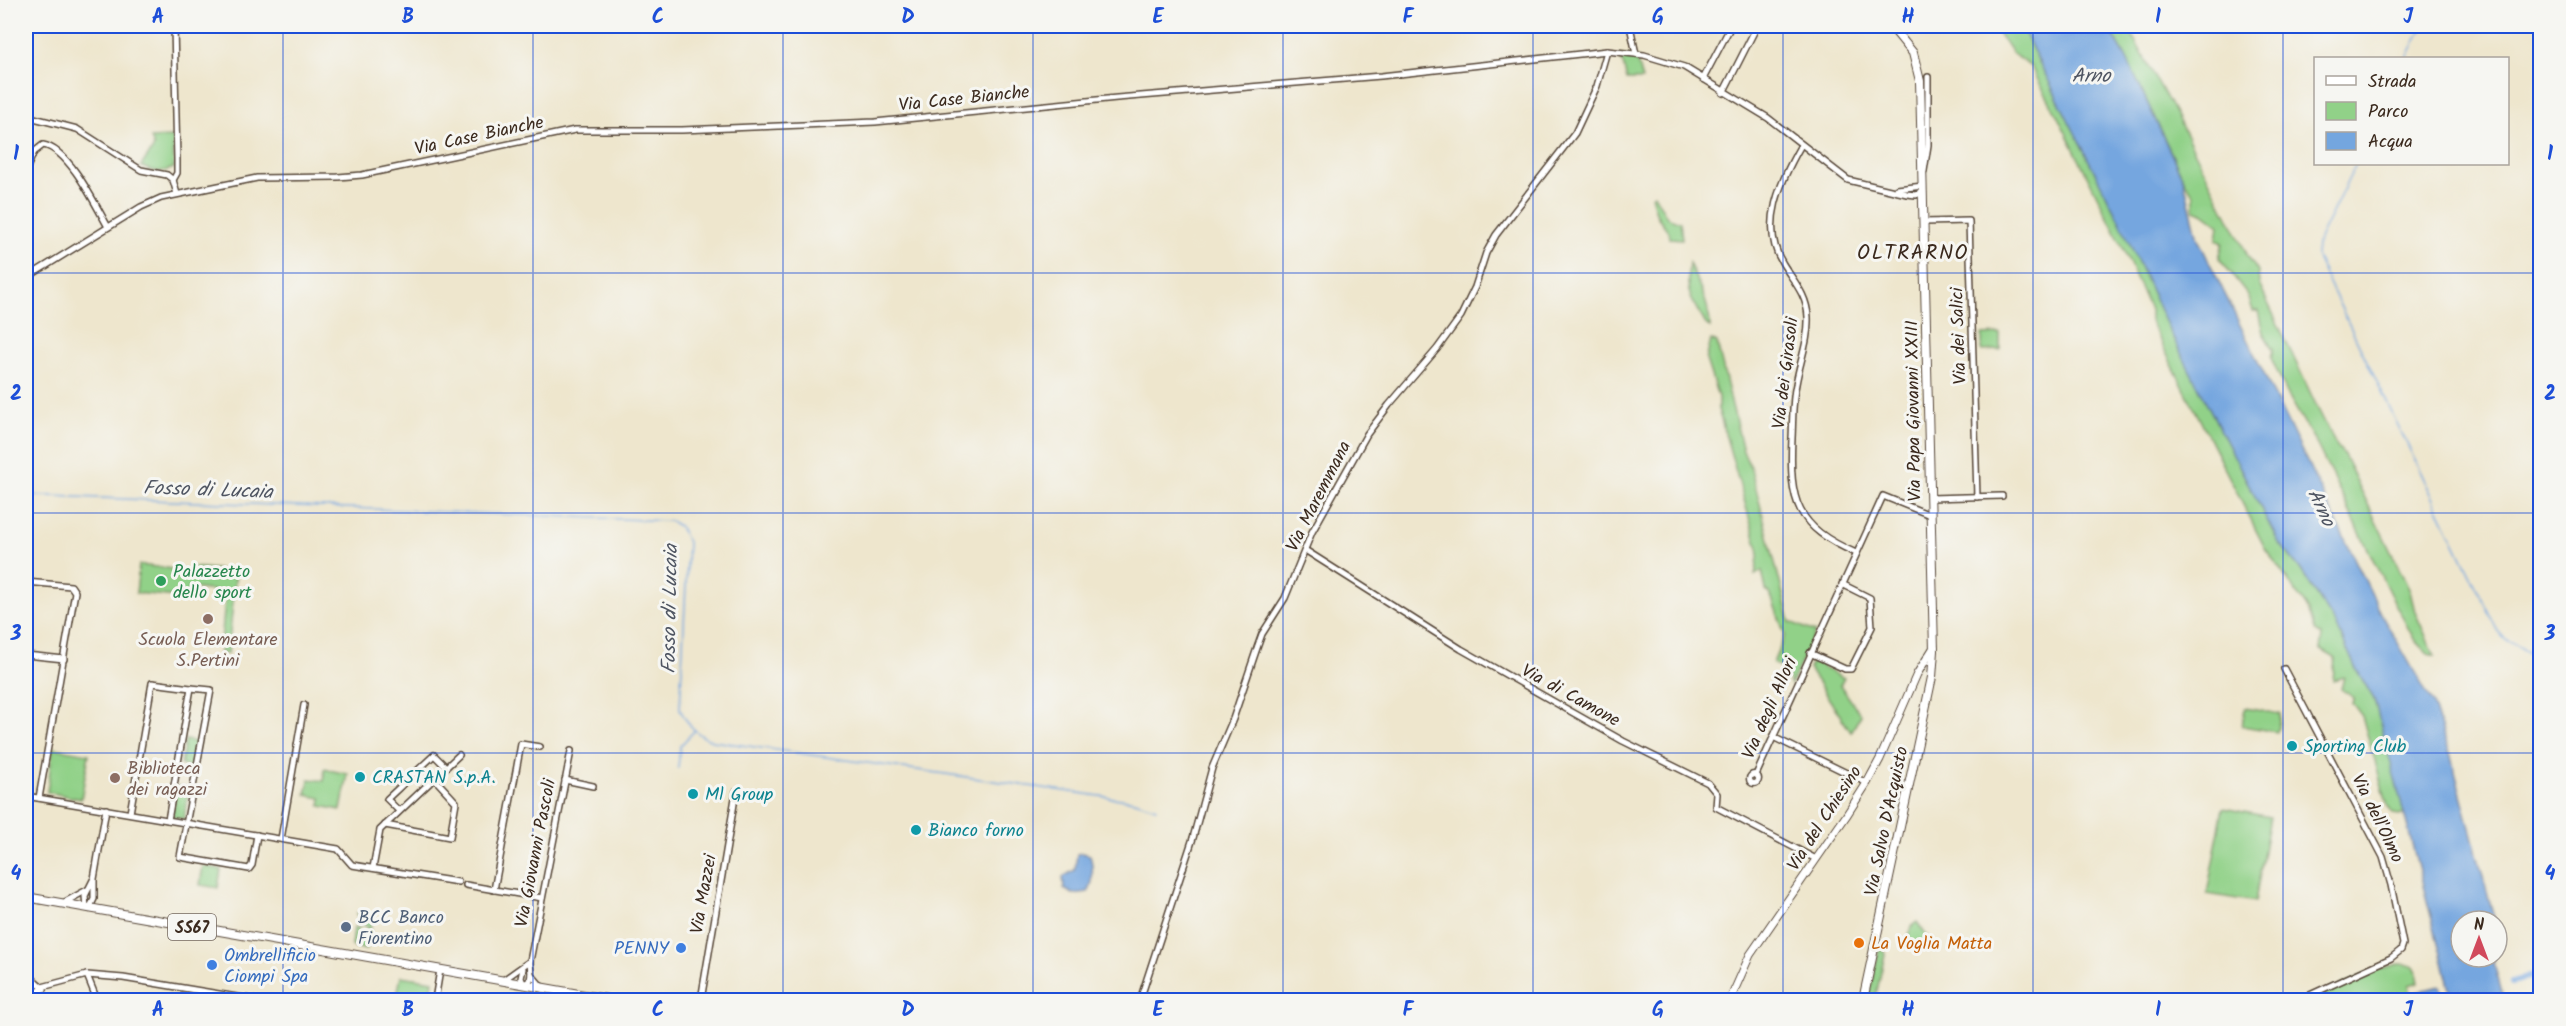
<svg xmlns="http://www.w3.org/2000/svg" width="2566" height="1026" font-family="Kalam,sans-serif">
<rect width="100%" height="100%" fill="#f6f6f2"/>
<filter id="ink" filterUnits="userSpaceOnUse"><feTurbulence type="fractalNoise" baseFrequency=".0167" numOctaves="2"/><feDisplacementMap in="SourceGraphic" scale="12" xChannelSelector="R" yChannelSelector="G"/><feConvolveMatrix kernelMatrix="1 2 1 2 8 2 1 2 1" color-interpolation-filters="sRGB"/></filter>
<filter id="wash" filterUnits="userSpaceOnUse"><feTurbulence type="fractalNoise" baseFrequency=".008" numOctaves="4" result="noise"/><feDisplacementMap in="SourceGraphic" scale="24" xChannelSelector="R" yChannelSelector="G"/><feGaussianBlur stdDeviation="1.35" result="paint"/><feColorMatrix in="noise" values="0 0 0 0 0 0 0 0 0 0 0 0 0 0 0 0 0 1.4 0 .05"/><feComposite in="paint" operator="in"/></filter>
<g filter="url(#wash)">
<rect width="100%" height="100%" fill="#eee6cd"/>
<g fill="#91d188" stroke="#667e53" stroke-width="1.5">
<polygon points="1993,26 2021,26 2120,222 2170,332 2278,541 2301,570 2337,626 2355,667 2374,699 2405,811 2401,815 2393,814 2388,807 2362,716 2352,703 2354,698 2341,689 2344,677 2333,680 2335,658 2320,649 2322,636 2315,630 2308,609 2265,548 2150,321 2150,310 2122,246 2058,117 2031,67 2013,54"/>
<polygon points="2108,26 2127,26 2177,117 2248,256 2258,272 2259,284 2318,409 2337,446 2344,455 2410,591 2415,612 2435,656 2428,654 2415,641 2390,594 2317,445 2288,395 2271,358 2273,349 2263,333 2258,311 2253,311 2248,295 2219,258 2223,243 2217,240 2219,225 2203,213 2194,210 2194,195 2184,180 2126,57"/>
<polygon points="1621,56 1636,57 1642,80 1627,80"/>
<path d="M173,137l1,31c-11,5 -23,4 -33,-2l13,-19 -3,-9z"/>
<polygon points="1654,194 1667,217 1680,222 1682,239 1669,238 1669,232 1657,216 1651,196"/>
<path d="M1689,263c9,21 21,41 21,64 -7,-3 -5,-6 -9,-11 -13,-20 -15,-28 -12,-53z"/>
<polygon points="2000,334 2000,350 1982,351 1982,335"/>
<polygon points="1711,340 1717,343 1743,451 1751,469 1790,622 1815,632 1791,685 1783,668 1773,663 1785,635 1770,593 1766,590 1762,571 1755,575 1759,552 1718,409 1718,397 1706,360"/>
<polygon points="139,565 190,571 190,567 236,571 228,654 220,653 226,592 189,588 187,598 136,593"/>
<polygon points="1813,659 1822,664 1823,668 1844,678 1840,685 1861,715 1851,732 1809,669"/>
<polygon points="2245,708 2280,714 2277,732 2242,726"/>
<polygon points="185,740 198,742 193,768 181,765"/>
<polygon points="53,748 89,754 81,799 47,792"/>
<polygon points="324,769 348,774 341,810 320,806 321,798 306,795 309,779 324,781"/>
<polygon points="177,786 189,788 184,819 172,817"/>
<polygon points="2223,808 2270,817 2255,902 2207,894"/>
<polygon points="203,866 221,869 218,888 200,885"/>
<polygon points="357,913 372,918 366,950 352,946 354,927 359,928 359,936 365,937 367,926 362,925 363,918 357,916"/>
<polygon points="1917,922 1935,948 1934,951 1905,945 1913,925"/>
<polygon points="1879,950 1883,950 1885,954 1875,1000 1868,1000"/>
<path d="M2399,964c16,0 17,3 20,18l-10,3 2,8 -42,7h-61l67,-30z"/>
<polygon points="401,976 433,981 430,1000 396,1000"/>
</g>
<g fill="#74a6df" stroke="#58687e" stroke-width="1.5">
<polygon points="2021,26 2108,26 2126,57 2184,181 2198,239 2382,615 2434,706 2451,757 2495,921 2461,921 2461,957 2495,957 2494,964 2504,1000 2453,1000 2374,699 2355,667 2337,626 2301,570 2278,541 2170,332 2120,222"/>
<path d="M1083,853l7,2c3,10 4,30 -2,37l-15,2 -9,-5 -1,-12 12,-7 2,-16z"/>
<polygon points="2440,986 2444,1000 2369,1000 2385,997 2387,999"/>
</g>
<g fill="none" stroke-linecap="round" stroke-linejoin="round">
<g stroke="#74a6df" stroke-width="1.5">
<polyline points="2407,58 2423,26"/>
<polyline points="2356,164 2317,243 2316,256 2497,630 2504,638 2540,659"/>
<path d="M26,495l644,26 9,5 9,16 -8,167c7,15 17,27 33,32l422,60 21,7"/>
<polyline points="678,768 680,746 695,730"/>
</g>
<polyline stroke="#74a6df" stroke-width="6" points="2512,982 2540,974"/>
</g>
</g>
<g filter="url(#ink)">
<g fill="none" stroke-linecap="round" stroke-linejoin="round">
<g stroke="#564638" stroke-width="8">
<g id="minor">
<polyline points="1630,26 1636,54"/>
<polyline points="1703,79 1731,26"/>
<polyline points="1723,93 1757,26"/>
<polyline points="26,116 77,129 141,170 167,175 173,180 177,194"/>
<path d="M1801,145c-20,35 -42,81 -18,119 11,18 24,31 25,53 1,23 -8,44 -12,67 -4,17 -3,36 -4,54 -3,64 4,89 64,115"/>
<path d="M26,170l8,-18 9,-7c26,4 52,59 65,82"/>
<polyline points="1924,171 1928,145 1928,77"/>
<polyline points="173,180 177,173 177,160 174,26"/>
<polyline points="1897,189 1923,186"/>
<polyline points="1924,222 1969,221 1977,497"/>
<polyline points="26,278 141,207 161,198 257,178 338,177 362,175 575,130 682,130 875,122 1117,98 1381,76 1607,51 1644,55 1684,67 1768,118 1848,180 1907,194 1916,195 1923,192"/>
<polyline points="1930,498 2002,496"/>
<polyline points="1305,550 1461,649 1623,741 1708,783 1717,794 1716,807 1816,859"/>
<polyline points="26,582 71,586 75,592 39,798"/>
<polyline points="1810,653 1845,669 1851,669 1872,627 1870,598 1842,584"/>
<polyline points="26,655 64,659"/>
<polyline points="2284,669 2383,857 2391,885 2403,944 2401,950 2391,958 2299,1000"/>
<polyline points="1773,737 1867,783"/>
<circle cx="1754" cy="779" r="4.5"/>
<polyline points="1756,775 1883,496 1930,515"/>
<polyline points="565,780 593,786"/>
<polyline points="26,796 338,849 352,865 458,882"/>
<polyline points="399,811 387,799 434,755 446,767"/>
<polyline points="130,813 152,683 191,688"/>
<polyline points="168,820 191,688 211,690 180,857 249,869 252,865 257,835"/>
<polyline points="385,825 450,837 456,802 434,778"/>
<polyline points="281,839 304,705"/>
<polyline points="373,868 380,830 459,755"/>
<polyline points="466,885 542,898"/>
<polyline points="494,890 521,744 540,747"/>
<polyline points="65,902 87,890"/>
<polyline points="86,908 85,896 93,880"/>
<polyline points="89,909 94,899 94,879 106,809"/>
<polyline points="26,962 33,979 42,987 87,975 97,1000"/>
<polyline points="523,969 521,978 524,985 530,980 531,974"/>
<polyline points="87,975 123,978 255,1000"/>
<polyline points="502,981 530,961"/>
<polyline points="542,987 531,974 530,961 571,751"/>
<polyline points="26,995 44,989"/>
<polyline points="435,1000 440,970"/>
<polyline points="701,1000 736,792"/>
<polyline points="1140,1000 1193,838 1212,768 1233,719 1257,648 1262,634 1285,598 1312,532 1367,434 1389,405 1437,349 1461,316 1475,287 1486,253 1496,235 1575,133 1597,86 1607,51"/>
</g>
</g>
<g stroke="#564638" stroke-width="9">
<polyline id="tertiary" points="1730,1000 1750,955 1846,816 1867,783 1880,759 1917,674 1934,647"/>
</g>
<g stroke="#564638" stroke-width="10">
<polyline id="secondary" points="1863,1000 1932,677 1934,651 1920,81 1913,53 1891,26"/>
</g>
<g stroke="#564638" stroke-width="10">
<polyline id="primary" points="26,897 613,1000"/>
</g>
<use href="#minor" stroke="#fff" stroke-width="5"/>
<use href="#tertiary" stroke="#fff" stroke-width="7"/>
<use href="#secondary" stroke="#fff" stroke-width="8"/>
<use href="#primary" stroke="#fff" stroke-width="8"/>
</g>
</g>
<path fill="none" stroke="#1d4ed8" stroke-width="1.5" stroke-opacity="0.55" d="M283,26v974M533,26v974M783,26v974M1033,26v974M1283,26v974M1533,26v974M1783,26v974M2033,26v974M2283,26v974M26,273h2514M26,513h2514M26,753h2514"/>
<circle fill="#2e9e5b" stroke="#f6f6f2" stroke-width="2" cx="161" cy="581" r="6"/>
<g fill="#8d6e63" stroke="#f6f6f2" stroke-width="2">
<circle cx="208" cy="619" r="6"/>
<circle cx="115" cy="778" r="6"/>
</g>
<g fill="#0f9aa8" stroke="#f6f6f2" stroke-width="2">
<circle cx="2292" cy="746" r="6"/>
<circle cx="360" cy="777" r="6"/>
<circle cx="693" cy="794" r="6"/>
<circle cx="916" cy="830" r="6"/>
</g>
<circle fill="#5c6f8a" stroke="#f6f6f2" stroke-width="2" cx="346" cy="927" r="6"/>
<circle fill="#e8710a" stroke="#f6f6f2" stroke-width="2" cx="1859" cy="943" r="6"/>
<g fill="#3f7fe0" stroke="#f6f6f2" stroke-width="2">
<circle cx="681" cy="948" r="6"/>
<circle cx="212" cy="965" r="6"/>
</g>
<g text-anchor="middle" stroke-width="6" stroke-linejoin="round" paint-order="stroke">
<rect fill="#f6f6f2" stroke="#73675e" stroke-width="1.5" x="168" y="914" width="48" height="26" rx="4.5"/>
<g font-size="16" font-weight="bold" fill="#3b2a1e">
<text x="192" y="933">SS67</text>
</g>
<g font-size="18" fill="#3b2a1e" stroke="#f6f6f2">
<text transform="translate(964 98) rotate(-6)" y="6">Via Case Bianche</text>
<text transform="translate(479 135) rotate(-12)" y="6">Via Case Bianche</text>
<text transform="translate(1958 336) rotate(-92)" y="6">Via dei Salici</text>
<text transform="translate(1785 373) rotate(-83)" y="6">Via dei Girasoli</text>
<text transform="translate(1913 411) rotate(-91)" y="6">Via Papa Giovanni XXIII</text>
<text transform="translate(1318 496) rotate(-63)" y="6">Via Maremmana</text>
<text transform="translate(1571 695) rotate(29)" y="6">Via di Camone</text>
<text transform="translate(1769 708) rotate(-66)" y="6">Via degli Allori</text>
<text transform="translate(1824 818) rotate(-57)" y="6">Via del Chiesino</text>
<text transform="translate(2378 818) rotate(64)" y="6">Via dell'Olmo</text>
<text transform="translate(1886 821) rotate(-78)" y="6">Via Salvo D'Acquisto</text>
<text transform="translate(535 853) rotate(-79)" y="6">Via Giovanni Pascoli</text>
<text transform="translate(703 894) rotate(-80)" y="6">Via Mazzei</text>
</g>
<g font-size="18" fill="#27864d" stroke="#f6f6f2" text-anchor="start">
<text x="173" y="577">Palazzetto<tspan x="173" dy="21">dello sport</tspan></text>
</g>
<g font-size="18" fill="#785e54" stroke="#f6f6f2">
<text x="208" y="645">Scuola Elementare<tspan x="208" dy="21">S.Pertini</tspan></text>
<text x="127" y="774" text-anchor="start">Biblioteca<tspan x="127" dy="21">dei ragazzi</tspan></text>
</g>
<g font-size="18" fill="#0d838f" stroke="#f6f6f2" text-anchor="start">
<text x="2304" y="752">Sporting Club</text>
<text x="372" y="783">CRASTAN S.p.A.</text>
<text x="705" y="800">Ml Group</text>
<text x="928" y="836">Bianco forno</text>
</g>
<g font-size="18" fill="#4e5e75" stroke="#f6f6f2" text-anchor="start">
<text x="358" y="923">BCC Banco<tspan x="358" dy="21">Fiorentino</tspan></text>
</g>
<g font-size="18" fill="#c56008" stroke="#f6f6f2" text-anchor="start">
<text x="1871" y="949">La Voglia Matta</text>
</g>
<g font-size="18" fill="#366cbe" stroke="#f6f6f2" text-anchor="end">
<text x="669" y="954">PENNY</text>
<text x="224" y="961" text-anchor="start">Ombrellificio<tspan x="224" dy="21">Ciompi Spa</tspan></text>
</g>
<g font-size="20" font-style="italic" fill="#4f5562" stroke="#f6f6f2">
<text x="2091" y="82">Arno</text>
<text transform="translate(208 489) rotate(2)" y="7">Fosso di Lucaia</text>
<text transform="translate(2322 507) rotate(65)" y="7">Arno</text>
<text transform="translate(669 609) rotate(-89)" y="7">Fosso di Lucaia</text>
</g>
<g font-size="21" letter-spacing="1.5" fill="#3b2a1e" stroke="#f6f6f2">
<text x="1913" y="259">OLTRARNO</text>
</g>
</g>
<rect width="2566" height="1026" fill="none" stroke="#f6f6f2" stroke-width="66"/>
<rect x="2314" y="57" width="195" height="108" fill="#f6f6f2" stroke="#aba49d" stroke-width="1.5"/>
<rect x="2326" y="76" width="30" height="9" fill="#ffffff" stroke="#aba49d" stroke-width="1.5"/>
<text x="2368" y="87" font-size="18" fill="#3b2a1e">Strada</text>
<rect x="2326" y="102" width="30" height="18" fill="#91d188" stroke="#aba49d" stroke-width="1.5"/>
<text x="2368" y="117" font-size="18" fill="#3b2a1e">Parco</text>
<rect x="2326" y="132" width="30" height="18" fill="#74a6df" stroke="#aba49d" stroke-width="1.5"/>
<text x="2368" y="147" font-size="18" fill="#3b2a1e">Acqua</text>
<g transform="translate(2479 939)"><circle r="28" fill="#f6f6f2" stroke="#aba49d" stroke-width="1.5"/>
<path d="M0-4.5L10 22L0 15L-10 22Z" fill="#d1495b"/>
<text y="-9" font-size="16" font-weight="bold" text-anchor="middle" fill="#3b2a1e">N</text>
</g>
<rect x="33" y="33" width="2500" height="960" fill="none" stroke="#1d4ed8" stroke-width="2"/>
<g font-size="20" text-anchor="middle" font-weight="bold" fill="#1d4ed8">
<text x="158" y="23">A</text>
<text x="408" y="23">B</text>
<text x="658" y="23">C</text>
<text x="908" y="23">D</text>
<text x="1158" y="23">E</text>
<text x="1408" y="23">F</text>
<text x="1658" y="23">G</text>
<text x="1908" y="23">H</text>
<text x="2158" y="23">I</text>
<text x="2408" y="23">J</text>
<text x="16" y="160">1</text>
<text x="2550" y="160">1</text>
<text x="16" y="400">2</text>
<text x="2550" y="400">2</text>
<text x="16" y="640">3</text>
<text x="2550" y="640">3</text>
<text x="16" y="880">4</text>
<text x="2550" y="880">4</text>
<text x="158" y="1016">A</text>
<text x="408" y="1016">B</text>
<text x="658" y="1016">C</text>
<text x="908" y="1016">D</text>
<text x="1158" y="1016">E</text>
<text x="1408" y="1016">F</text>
<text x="1658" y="1016">G</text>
<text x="1908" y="1016">H</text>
<text x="2158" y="1016">I</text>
<text x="2408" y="1016">J</text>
</g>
</svg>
